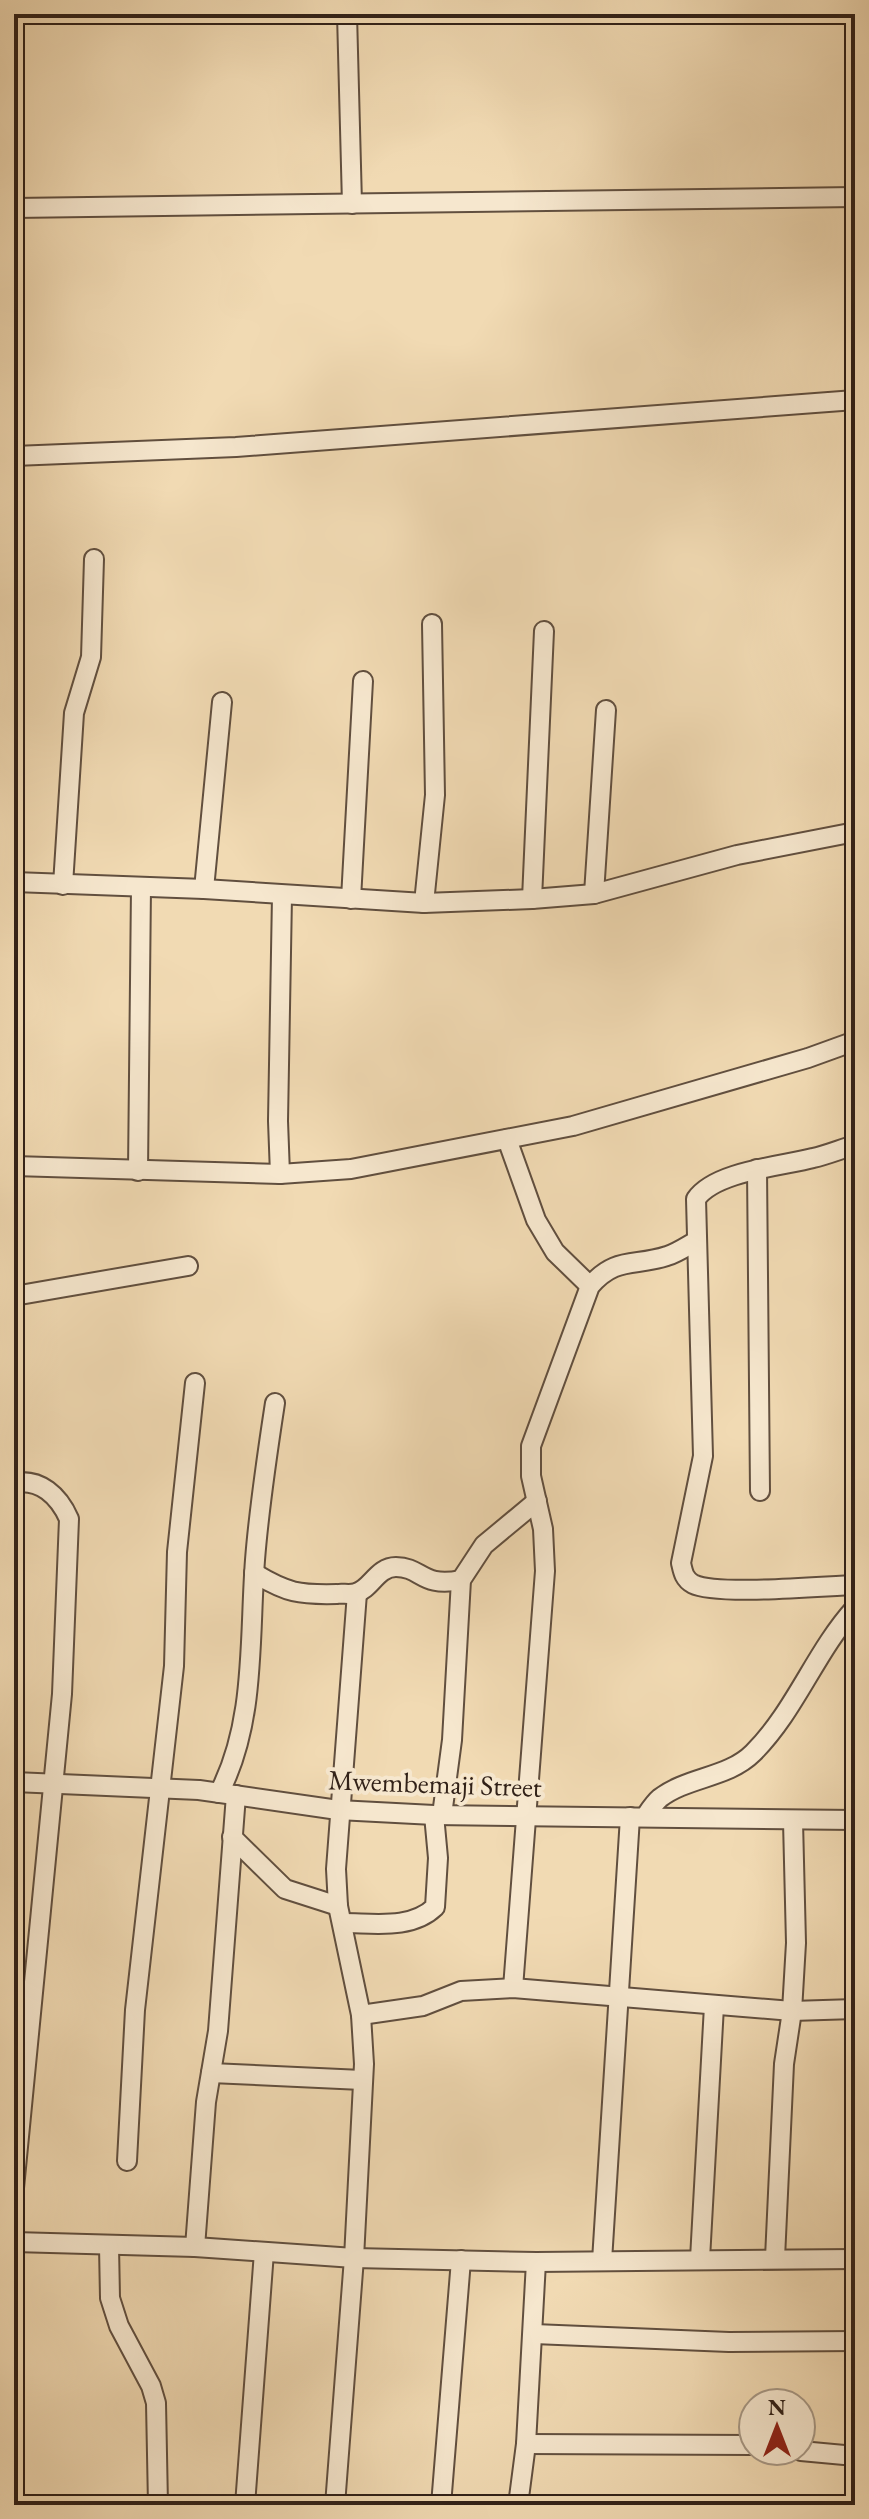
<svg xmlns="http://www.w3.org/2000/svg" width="869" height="2519" font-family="'EB Garamond',serif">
<rect width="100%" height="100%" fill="#f1dab3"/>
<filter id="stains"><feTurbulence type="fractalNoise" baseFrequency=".0025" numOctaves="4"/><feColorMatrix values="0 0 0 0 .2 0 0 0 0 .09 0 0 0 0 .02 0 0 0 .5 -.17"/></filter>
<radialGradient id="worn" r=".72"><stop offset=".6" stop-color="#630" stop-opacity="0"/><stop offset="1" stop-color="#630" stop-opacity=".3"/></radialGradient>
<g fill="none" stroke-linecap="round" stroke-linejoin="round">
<g stroke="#614f3f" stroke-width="22">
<g id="street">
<polyline points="347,14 352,204"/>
<polyline points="14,208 855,197"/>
<polyline points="14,456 236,447 855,400"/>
<polyline points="14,882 204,889 424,903 532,899 594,894 737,855 855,832"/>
<polyline points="63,885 74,713 91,657 94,559"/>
<polyline points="204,889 222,702"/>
<polyline points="594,894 606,710"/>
<polyline points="351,899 363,681"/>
<polyline points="532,899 544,631"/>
<polyline points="424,903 435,795 432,624"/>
<polyline points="507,1139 536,1220 555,1252 590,1286"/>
<path d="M855,1145c-14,4 -28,10 -42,13 -30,8 -98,13 -117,41l7,257 -22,107c2,9 3,16 12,21 24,12 130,2 162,1"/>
<polyline points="14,1166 280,1174 351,1169 573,1126 808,1058 855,1041"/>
<polyline points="757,1169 760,1491"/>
<polyline points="138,1171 141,887"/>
<polyline points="280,1174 278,1121 282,896"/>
<polyline points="14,1296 188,1266"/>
<path d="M14,1483c26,-5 45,13 55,36l-7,175 -48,494"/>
<path d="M254,1573c33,20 45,22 83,21 5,-1 13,1 19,-1 15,-4 21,-26 40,-26 26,0 25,21 65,13"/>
<polyline points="14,1782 199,1790 338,1810 434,1815 855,1820"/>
<path d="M219,1793c37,-71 30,-154 36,-233 4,-52 12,-105 20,-157"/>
<polyline points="442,1815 452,1740 461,1580 484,1545 537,1501"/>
<path d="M645,1817c4,-6 9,-14 15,-19 27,-21 68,-20 93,-45 43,-43 62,-101 102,-145"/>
<polyline points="232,1837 285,1889 338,1906"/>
<path d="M343,1923c31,0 68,7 92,-16l3,-49 -4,-43"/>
<path d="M513,1988l32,-417 -2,-42 -12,-53v-30l59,-160c26,-30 44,-19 77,-30 10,-3 20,-10 29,-15"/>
<polyline points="361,2015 423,2006 461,1991 513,1988 792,2011 855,2009"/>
<polyline points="211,2073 362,2080"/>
<polyline points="127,2161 135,2010 174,1666 177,1552 195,1383"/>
<polyline points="14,2242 195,2247 354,2258 536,2262 855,2259"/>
<polyline points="109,2246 110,2298 119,2326 151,2386 156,2403 158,2505"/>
<polyline points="195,2247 206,2102 218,2031 236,1795"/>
<polyline points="775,2258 784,2064 792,2011 796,1943 793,1821"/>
<polyline points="700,2259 714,2006"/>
<polyline points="602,2261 630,1817"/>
<polyline points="534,2334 729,2342 855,2341"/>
<polyline points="526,2444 753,2445"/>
<polyline points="801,2451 855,2456"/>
<polyline points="245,2505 264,2252"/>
<polyline points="335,2505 354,2258 364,2064 361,2015 338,1906 336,1869 357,1593"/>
<polyline points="441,2505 461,2260"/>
<polyline points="518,2505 526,2444 536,2262"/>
</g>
</g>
<use href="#street" stroke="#f6e7ce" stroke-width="18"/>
</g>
<g text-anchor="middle" stroke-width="8" stroke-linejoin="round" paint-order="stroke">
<g font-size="28" fill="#312118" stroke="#f6e7ce">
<text transform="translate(435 1783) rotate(2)" y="10">Mwembemaji Street</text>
</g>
</g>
<rect width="869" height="2519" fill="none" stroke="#f1dab3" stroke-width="48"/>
<rect x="16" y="16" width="837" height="2487" fill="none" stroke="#312118" stroke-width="4"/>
<rect x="24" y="24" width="821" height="2471" fill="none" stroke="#312118" stroke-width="2"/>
<g transform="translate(777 2427)"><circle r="38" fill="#f6e7ce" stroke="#a79885" stroke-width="2"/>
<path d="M0-6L14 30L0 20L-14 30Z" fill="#8f2418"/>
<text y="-12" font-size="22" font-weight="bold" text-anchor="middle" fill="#312118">N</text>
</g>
<rect width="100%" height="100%" filter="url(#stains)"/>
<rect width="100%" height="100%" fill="url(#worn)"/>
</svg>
